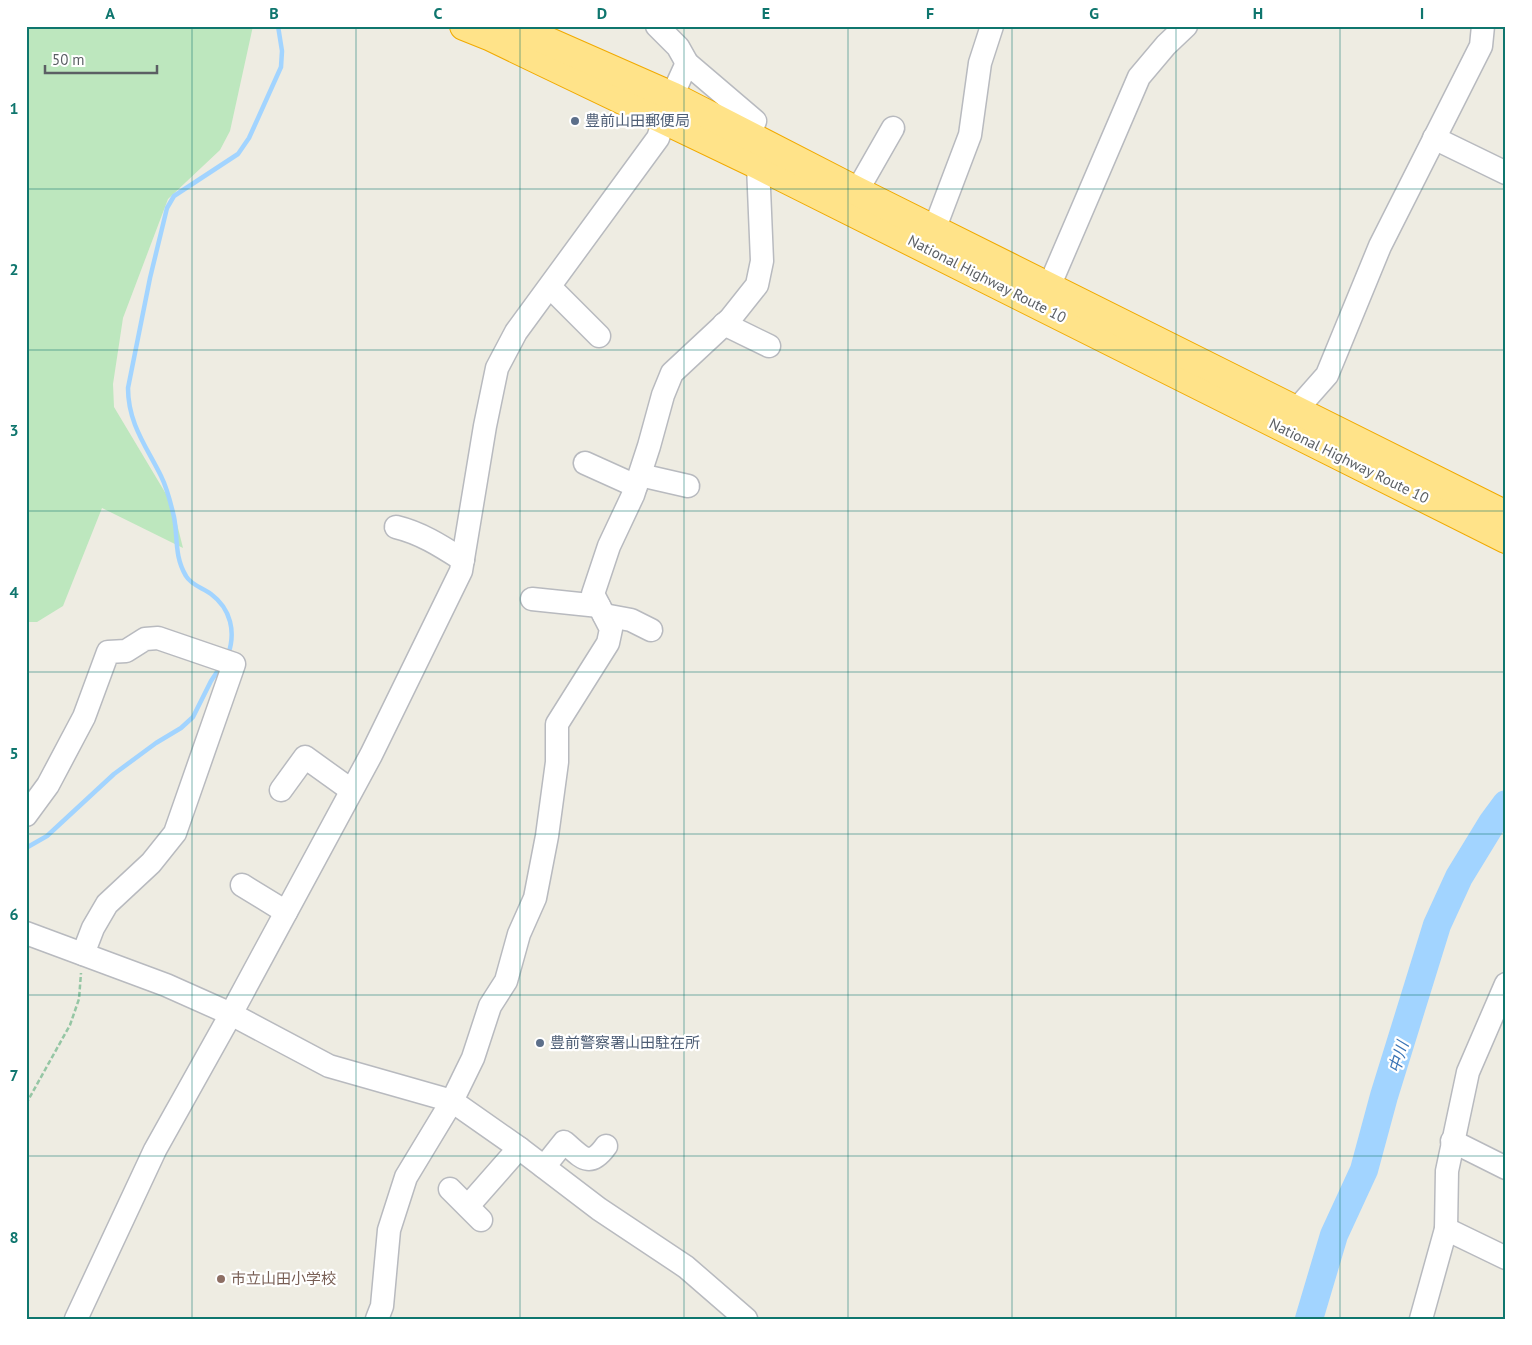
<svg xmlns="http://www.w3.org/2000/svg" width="1532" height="1345" font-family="'PT Sans','Noto Sans JP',sans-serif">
<rect width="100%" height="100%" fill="#eeece2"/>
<polygon fill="#bde7be" points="26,26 253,26 230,131 220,150 168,199 123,318 113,384 114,407 172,504 183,548 102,508 63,606 37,622 26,622"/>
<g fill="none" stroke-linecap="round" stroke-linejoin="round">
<g stroke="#a2d4ff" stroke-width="4.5">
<path d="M228,655c8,-23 3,-46 -17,-61 -8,-6 -20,-9 -25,-18 -12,-20 -8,-39 -12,-59 -3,-13 -7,-29 -13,-41 -15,-30 -33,-53 -33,-88l22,-110 17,-70 7,-12 64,-42 11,-16 32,-71 1,-16 -4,-25"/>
<polyline points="26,848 47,836 114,774 156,743 181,728 193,717 211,681 221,666"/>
</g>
<polyline stroke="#a2d4ff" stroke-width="28" points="1309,1319 1334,1235 1364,1170 1384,1096 1437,925 1459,877 1492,823 1506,804"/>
<g stroke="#b8babf" stroke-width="25">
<g id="minor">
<polyline points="1434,138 1506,173"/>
<polyline points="857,191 893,128"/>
<polyline points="934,230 970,135 980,63 992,26"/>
<polyline points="550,287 599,336"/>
<polyline points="1042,303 1139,77 1166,45 1186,26"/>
<polyline points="724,324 769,346"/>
<polyline points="1288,424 1297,409 1327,375 1380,246 1481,46 1483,26"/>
<polyline points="585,463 636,486"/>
<polyline points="640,475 688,486"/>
<path d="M396,527c25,6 45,19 67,33"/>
<polyline points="532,599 599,606"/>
<polyline points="604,615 631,620 651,630"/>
<polyline points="281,790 305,757 351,790"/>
<polyline points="26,815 48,785 84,717 108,652 126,651 145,639 158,638 234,664 175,833 151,863 107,904 93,928 83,954"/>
<polyline points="242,885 286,912"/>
<polyline points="26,933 166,985 231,1014 329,1066 452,1101 519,1148 599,1209 686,1267 746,1319"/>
<polyline points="1452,1141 1506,1168"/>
<path d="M544,1167l20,-25c17,14 25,28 42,4"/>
<polyline points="450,1189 481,1220"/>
<polyline points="468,1206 519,1148"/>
<polyline points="1446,1229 1506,1258"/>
<polyline points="76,1319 155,1150 231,1014 371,755 461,571 485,426 497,368 516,332 658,138 672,96 687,63"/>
<polyline points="377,1319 382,1306 389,1230 406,1177 452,1101 473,1058 490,1006 506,981 519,934 535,898 547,836 557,762 557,724 608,643 611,629 593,594 609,546 633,495 649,446 663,395 672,373 730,319 757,285 762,261 758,165 749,137 755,121 687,63 678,47 657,26"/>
<polyline points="1421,1319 1446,1229 1447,1171 1468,1072 1506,984"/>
</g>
</g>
<g stroke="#f1aa00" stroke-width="30">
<g id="highway">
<polyline points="464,26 489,36 758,165 1506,539"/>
<polyline points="513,26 672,96 857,191 1506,515"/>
</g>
</g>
<polyline stroke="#95c6a4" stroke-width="2.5" stroke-dasharray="5 2.5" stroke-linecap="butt" points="26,1104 70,1025 79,999 81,973"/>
<use href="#minor" stroke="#fff" stroke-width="22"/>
<use href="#highway" stroke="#ffe389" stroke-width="28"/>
</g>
<path fill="none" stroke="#0f766e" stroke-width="1" stroke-opacity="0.55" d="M192,26v1293M356,26v1293M520,26v1293M684,26v1293M848,26v1293M1012,26v1293M1176,26v1293M1340,26v1293M26,189h1480M26,350h1480M26,511h1480M26,672h1480M26,834h1480M26,995h1480M26,1156h1480"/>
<g fill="#5c6f8a" stroke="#fff" stroke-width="2">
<circle cx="575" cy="121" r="5"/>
<circle cx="540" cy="1043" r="5"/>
</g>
<circle fill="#8d6e63" stroke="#fff" stroke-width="2" cx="221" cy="1279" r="5"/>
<g text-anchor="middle" stroke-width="4.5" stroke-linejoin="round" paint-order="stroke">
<g font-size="15" fill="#4e5e75" stroke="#fff" text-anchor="start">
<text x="585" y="126">豊前山田郵便局</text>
<text x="550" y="1048">豊前警察署山田駐在所</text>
</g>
<g font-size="15" fill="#5b5f64" stroke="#fff">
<text transform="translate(987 279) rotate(27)" y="5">National Highway Route 10</text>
<text transform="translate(1349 461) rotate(26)" y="5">National Highway Route 10</text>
</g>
<g font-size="15" fill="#785e54" stroke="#fff" text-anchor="start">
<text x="231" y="1284">市立山田小学校</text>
</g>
<g font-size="16" font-style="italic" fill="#3a74b6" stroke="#fff">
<text transform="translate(1398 1057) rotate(-73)" y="6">中川</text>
</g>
</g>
<rect width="1532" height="1345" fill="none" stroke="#ffffff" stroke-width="55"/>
<path d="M45 65v8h112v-8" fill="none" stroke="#5b5f64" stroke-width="2.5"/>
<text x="52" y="65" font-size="15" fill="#5b5f64" stroke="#ffffff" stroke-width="4" paint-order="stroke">50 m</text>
<rect x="28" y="28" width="1476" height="1290" fill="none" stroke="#0f766e" stroke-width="2"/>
<g font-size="16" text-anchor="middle" font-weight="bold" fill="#0f766e">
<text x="110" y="19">A</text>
<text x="274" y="19">B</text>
<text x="438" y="19">C</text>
<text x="602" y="19">D</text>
<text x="766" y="19">E</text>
<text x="930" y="19">F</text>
<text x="1094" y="19">G</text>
<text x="1258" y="19">H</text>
<text x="1422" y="19">I</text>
<text x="14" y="114">1</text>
<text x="14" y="275">2</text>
<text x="14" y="436">3</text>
<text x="14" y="598">4</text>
<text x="14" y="759">5</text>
<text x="14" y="920">6</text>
<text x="14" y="1081">7</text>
<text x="14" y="1243">8</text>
</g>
</svg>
